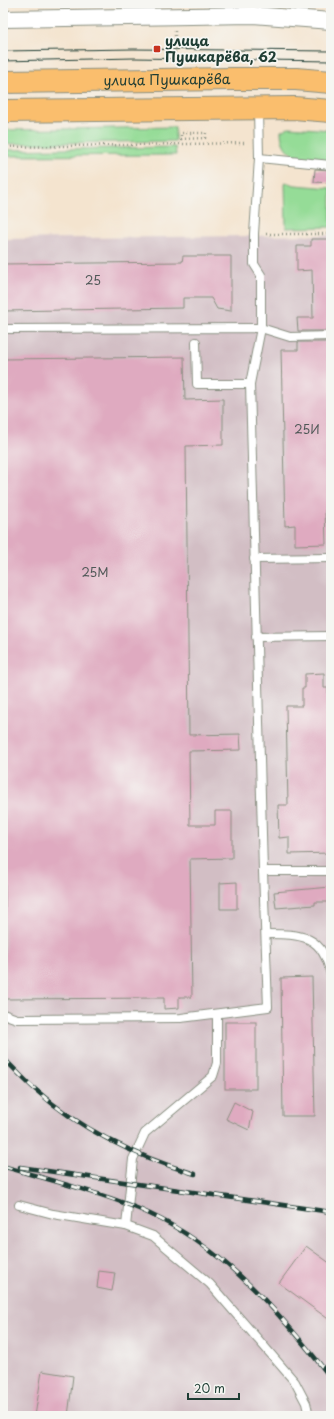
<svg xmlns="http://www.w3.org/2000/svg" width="334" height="1419" font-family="'Playpen Sans',sans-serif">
<rect width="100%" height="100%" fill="#f6f6f2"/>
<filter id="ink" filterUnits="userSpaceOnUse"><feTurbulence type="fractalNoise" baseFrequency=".025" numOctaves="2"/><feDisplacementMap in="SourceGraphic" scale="8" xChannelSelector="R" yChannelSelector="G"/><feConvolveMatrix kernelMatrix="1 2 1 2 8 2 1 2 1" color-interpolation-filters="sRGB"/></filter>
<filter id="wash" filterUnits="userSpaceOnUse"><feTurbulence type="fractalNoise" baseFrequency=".012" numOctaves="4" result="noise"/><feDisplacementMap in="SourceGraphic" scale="16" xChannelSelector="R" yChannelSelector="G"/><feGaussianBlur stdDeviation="0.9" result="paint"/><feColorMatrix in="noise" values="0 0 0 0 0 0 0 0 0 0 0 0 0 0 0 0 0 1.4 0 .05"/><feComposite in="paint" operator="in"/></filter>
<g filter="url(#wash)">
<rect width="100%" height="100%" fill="#f4e4cf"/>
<polygon fill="#d2bec4" points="331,235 331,1416 3,1416 3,239"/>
<g fill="#95dc97" stroke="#5a8c66">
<polygon points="175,127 175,141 3,144 3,130"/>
<path d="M289,127l42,3v32c-22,-2 -50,-2 -50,-31z"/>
<polygon points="175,147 176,155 3,156 3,150"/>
<polygon points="285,182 295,185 331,188 331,227 286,228"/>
</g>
<g id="blocks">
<g fill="#dfaac0">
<polygon points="315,169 331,170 331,183 314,182"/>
<polygon points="311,239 331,239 331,331 298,331 297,318 313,318 312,270 297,271 297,246 311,246"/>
<polygon points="183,256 231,256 231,311 217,309 211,298 183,298 183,308 3,311 3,264 182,262"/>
<polygon points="298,342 331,342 331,510 325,510 326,544 295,545 295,525 285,526 281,350 298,350"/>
<polygon points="184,357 185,400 223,399 223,445 186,446 189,735 240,734 241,750 189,751 190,825 215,825 215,811 232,811 232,858 190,859 192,997 179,997 179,1008 164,1009 164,998 6,999 3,700 3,359"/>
<polygon points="324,673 324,688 328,688 328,724 331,724 331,853 289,854 289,837 279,838 278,805 288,805 286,706 302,706 302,688 305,688 305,674"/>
<polygon points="237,882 237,909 220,909 220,883"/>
<polygon points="331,887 331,902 315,902 315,905 276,908 274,892"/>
<polygon points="312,977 315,1116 283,1116 281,978"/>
<rect x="225" y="1022" width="31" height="67"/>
<polygon points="234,1102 253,1112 249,1130 226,1119"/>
<polygon points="306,1246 331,1264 331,1321 279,1283"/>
<polygon points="99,1271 115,1273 112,1291 97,1288"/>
<polygon points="42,1371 73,1376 68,1416 35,1416"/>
</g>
</g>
</g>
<g filter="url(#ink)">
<use href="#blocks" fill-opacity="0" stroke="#8a9082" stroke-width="1"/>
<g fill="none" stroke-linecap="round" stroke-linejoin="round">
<g stroke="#8a9082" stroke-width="10">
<g id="service">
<polyline points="259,158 331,165"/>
<polyline points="3,329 261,328 290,337 331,336"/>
<polyline points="196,342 197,384 250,384"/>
<polyline points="254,559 331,558"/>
<polyline points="256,637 331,636"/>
<polyline points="263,871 331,871"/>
<path d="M266,934c36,0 57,1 65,41"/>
<polyline points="3,1014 17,1019 181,1018 268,1007 263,871 250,384 261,328 261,275 254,264 254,234 259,158 258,109"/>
<polyline points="19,1205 53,1214 126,1226 153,1236 210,1284 295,1382 306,1403 309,1416"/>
<polyline points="126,1226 133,1159 145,1133 213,1076 217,1063 217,1014"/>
</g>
</g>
<g stroke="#8a9082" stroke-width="18">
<polyline id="minor" points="3,19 253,15 331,21"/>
</g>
<g stroke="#8a9082" stroke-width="24">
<g id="primary">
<path id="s1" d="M3,82l230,-3h63l35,3"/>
<polyline points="3,111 294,108 331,111"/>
</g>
</g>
<g stroke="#8a9082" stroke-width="2.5" stroke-dasharray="1 3" stroke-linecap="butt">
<polyline points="175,60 175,31"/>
<polyline points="181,139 205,138 206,133 181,133 181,143"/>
<polyline points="3,147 246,143"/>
<polyline points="266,234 331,234"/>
</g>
<use href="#service" stroke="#fff" stroke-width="8"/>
<use href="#minor" stroke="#fff" stroke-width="16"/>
<use href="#primary" stroke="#fabe6d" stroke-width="22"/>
<g stroke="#1f3d34" stroke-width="1">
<polyline points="3,51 133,49 331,51"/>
<polyline points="3,61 134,58 331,61"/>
</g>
<g stroke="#1f3d34" stroke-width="4.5">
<g id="rail">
<path d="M3,1058c11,10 21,22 33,32 45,40 102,67 159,84"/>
<path d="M3,1166c48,15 102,27 147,48 75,35 131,100 181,164"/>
<polyline points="20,1167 331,1212"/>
</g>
</g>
<use href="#rail" stroke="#f6f6f2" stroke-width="3" stroke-dasharray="9" stroke-linecap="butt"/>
</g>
</g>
<rect fill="#c8321e" stroke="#f6f6f2" stroke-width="1.5" x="153" y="45" width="8" height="8" rx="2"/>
<g text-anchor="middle" stroke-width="3.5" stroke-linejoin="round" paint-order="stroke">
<g font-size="12" fill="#4f5857">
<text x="93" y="285">25</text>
<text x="307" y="434">25И</text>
<text x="95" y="577">25М</text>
</g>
<g font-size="14" font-weight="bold" fill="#1f3d34" stroke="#f6f6f2" text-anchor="start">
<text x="165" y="46">улица<tspan x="165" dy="16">Пушкарёва, 62</tspan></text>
</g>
<g font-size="14" fill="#1f3d34" stroke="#f6f6f2">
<text dy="5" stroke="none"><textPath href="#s1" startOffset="164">улица Пушкарёва</textPath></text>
</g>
</g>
<rect width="334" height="1419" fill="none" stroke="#f6f6f2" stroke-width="16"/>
<path d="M188 1393v6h51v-6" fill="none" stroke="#1f3d34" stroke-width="2"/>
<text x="194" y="1393" font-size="12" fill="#1f3d34" stroke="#f6f6f2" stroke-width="3" paint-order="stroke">20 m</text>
</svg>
